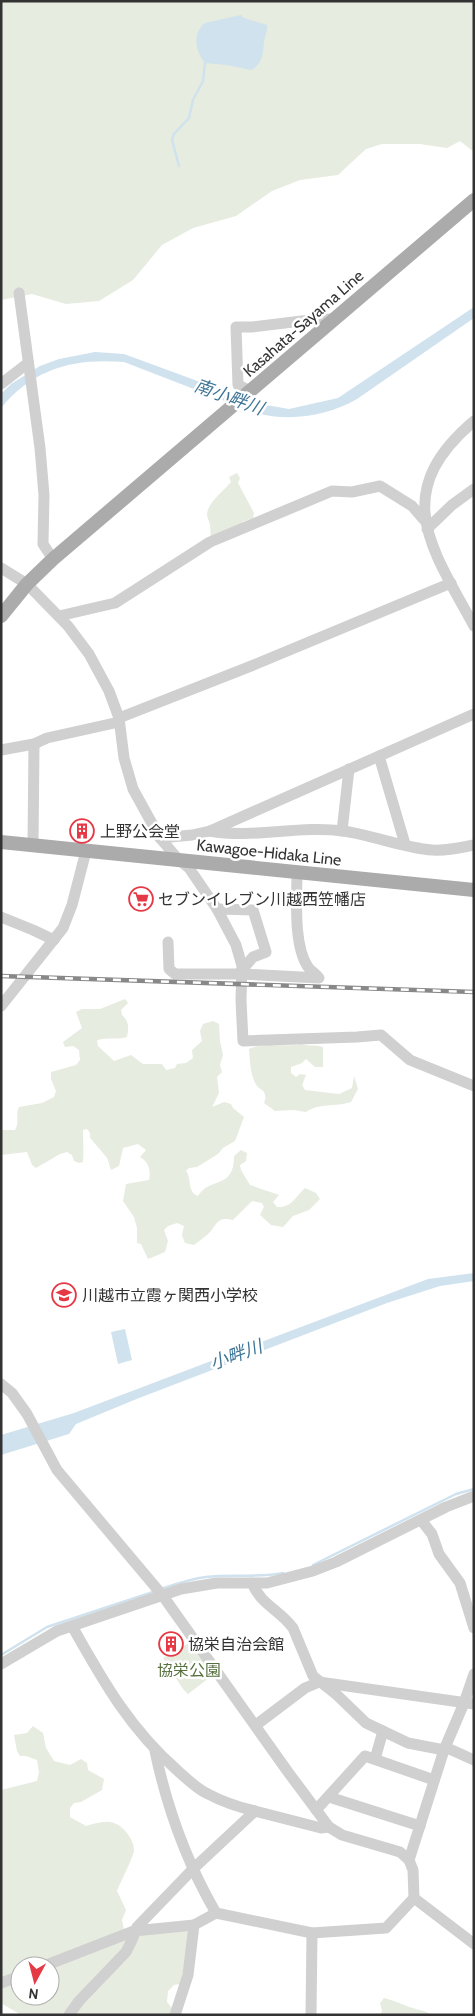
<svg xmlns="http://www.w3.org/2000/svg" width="475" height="2016" font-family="Cabin,'Noto Sans JP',sans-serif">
<rect width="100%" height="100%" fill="#fff"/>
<g fill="#e6ecdf">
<polygon points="1,1 474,1 474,152 460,141 447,148 420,144 382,144 366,149 338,175 300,180 272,191 236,216 193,228 162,245 133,280 99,301 66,304 32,294 1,300"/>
<path d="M237,473l3,5 -2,5 16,30 -1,5 -11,4 -1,4 -30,12c-1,-4 0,-8 -1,-12 0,-4 -3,-8 -3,-12 1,-12 17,-23 24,-32l-2,-5z"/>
<path d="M125,999l3,4 -7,7 1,5c7,6 7,13 5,22 -6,3 -20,0 -30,3l1,6 16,15 17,-6 12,9h19l4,6 9,-2 2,-4 9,-1 7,-5 -1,-8 10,-9 -2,-10 3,-7 10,-3 6,3 1,17 3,14 -3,10 2,7 -5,5 2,16 -7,14 12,-5 7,2 2,4 11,9 -9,24 -12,7 -5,6 -21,13 -8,1 -3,3c6,8 1,21 12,25 13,-20 36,-6 36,-40l7,-6 6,3 -1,8 -6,4 1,5 9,15 29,10 -6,7 4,5c15,1 18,-10 28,-19l11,5 4,6 -11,11 -16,6 -10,11 -12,-2 -11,-10 4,-8 -2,-4 -10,-2 -19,19c-18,-4 -15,6 -26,15 -4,3 -8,6 -13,10l-9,-2 -3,-8 2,-9 -7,-3 -9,3 -4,4 4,11 -3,11 -17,7 -7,-15 -4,-1v-15l-3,-11 -11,-16 3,-17 23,-4c2,-9 0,-18 -9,-23l6,-7 -8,-6 -15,4 -4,18 -8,4c-2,-4 -2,-9 -4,-12 -1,-2 -16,-19 -17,-20v-5l-3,-4 -4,1c0,12 1,21 0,32l-4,1 -5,-2 -2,-6 -5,-3 -7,2 -24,14 -4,-3 -5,-13 -26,3v-25h14c5,-8 0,-15 4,-23l23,-4 12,-6 2,-6 -5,-12v-7l25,-7 4,-5 -1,-10 -6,-4 -8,1 -2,-5 19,-14 -6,-16 6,-3h18z"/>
<path d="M301,1044c8,3 14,0 22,3v20h-8l-9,-8 -4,4 -11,4v6l5,4 4,-3 6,1 -4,10 3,5 34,4 13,-6 2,-12 4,13 -7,13c-15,5 -33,1 -45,10l-12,-2 -19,1 -11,-8c1,-3 2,-5 1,-8 -1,-6 -5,-5 -8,-9 -7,-10 -7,-26 -8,-37 17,-8 35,-1 52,-5z"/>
<polygon points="189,1643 213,1675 188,1694 183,1689 163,1658"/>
<path d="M33,1726l10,7 3,15 8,13 16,4 11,-6 6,4 1,7 16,9 -2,11 -21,12 -7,1 -4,5v9l16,9c7,-2 16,-5 24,-4 11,1 24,16 24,28 0,6 -14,33 -17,41l9,19 -4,10 2,10 -87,36h-17v7l-19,7v-190l36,-9 2,-9 -2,-12 -11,-4h-6l-3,-5 -3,-16 13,-2z"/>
<polygon points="184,1928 189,1931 190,1946 180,1984 174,1985 168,1991 167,2002 172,2008 170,2015 21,2015 1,2003 1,1986 20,1978 20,1996 50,1996 50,1967 124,1938"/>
<path d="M384,1998c12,3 21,8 32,11 6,2 9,1 15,6h-51l2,-4 -2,-8z"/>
</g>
<g fill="#cfe2ee">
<path d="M241,15l3,3 23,7c1,7 -2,10 -3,16 -1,12 -1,23 -13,29l-24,-5 -22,-2c-10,-12 -13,-30 0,-40z"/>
<path d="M474,307v11l-117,81c-30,17 -67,23 -101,14l-132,-51c-50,-4 -90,6 -123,46v-14l10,-10 29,-18 19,-7 36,-7 29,2 136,50 29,5 49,-11z"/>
<polygon points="474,1273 474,1281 440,1286 387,1303 139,1398 76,1424 69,1434 1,1455 1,1435 74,1413 428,1279"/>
<polygon points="125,1329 132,1360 118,1364 111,1332"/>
</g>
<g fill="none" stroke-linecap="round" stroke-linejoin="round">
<g stroke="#cfe2ee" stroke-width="2.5">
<polyline points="179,166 172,140 174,134 189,118 193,100 203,81 205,63"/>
<polyline points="313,1565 456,1494 474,1489"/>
<path d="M161,1589c15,-5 29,-10 45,-12 26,-3 51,1 77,-4"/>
<polyline points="1,1655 47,1627 156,1591"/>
</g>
<g stroke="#d0d0d0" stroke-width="11">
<polyline points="19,293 40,448 44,495 43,544 53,559"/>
<polyline points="1,384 28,363"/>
<polyline points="250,391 238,385 236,327 252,327 318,319 334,319"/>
<path d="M474,421c-85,72 -43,126 0,205"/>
<polyline points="427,529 452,505 474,489"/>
<polyline points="1,568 27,584 68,626 89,654 109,691 119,718 124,758 133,789 160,838 178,859 189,868 217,909 236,945 242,966 241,1000 243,1041 357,1037 381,1035 410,1060 474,1086"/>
<polyline points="59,616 115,603 210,542 332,491 352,492 380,486 412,506 425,521"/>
<polyline points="119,718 256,664 451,583"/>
<polyline points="1,750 34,744 47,738 119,722"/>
<polyline points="379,756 405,844"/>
<path d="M210,831c43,8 89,-6 133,0 29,4 61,17 89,19 14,1 28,-2 42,-5"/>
<polyline points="342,831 349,769"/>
<polyline points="160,838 192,835 210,831 474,714"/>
<polyline points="33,845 34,744"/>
<polyline points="217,909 253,910 266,952 253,957 242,970"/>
<polyline points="1,917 33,930 54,940"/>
<path d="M168,942l1,27 6,5h67l77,4c-3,-4 -8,-7 -11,-11 -15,-22 -11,-69 -11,-94"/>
<polyline points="1,1006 63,928 72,905 86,851"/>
<polyline points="1,1384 12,1393 27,1414 57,1470 163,1596 288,1772 329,1827 342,1835 400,1852 409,1860 413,1870 414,1898 474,1944"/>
<polyline points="421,1520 432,1534 439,1554 460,1583 474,1628"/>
<path d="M252,1583c10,23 27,26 41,45l20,48 24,19 29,28 42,20 36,7"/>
<path d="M72,1626c31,55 57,102 106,145 9,8 19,18 30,23 15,8 30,13 47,17"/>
<polyline points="1,1664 57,1631 181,1589 217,1583 267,1583 313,1571 336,1562 446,1507 474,1496"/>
<polyline points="256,1725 305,1688 319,1682 474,1704"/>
<polyline points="445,1747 474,1760"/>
<path d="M155,1751c12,57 32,112 61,162l96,20 74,-5 28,-30"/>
<polyline points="375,1759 383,1731"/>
<polyline points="329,1797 420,1826"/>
<polyline points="316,1810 365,1756 434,1780"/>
<polyline points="409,1860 444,1750 464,1703 474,1674"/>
<polyline points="44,1966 134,1931 194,1925"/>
<polyline points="1,1983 20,1976"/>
<polyline points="69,2015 79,2001 126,1952 132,1940 137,1927 194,1868 255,1811 321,1828 329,1827"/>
<polyline points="175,2015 188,1975 194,1925 216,1913"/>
<polyline points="311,2015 312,1933"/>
</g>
<g stroke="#ababab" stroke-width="14">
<polyline points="1,616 27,584 53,559 474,200"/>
<polyline points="1,842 474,890"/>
</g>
<g stroke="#888" stroke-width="4.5">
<polyline id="rail" points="1,976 474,992"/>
</g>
<use href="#rail" stroke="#fff" stroke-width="2.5" stroke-dasharray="8" stroke-linecap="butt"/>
</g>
<defs>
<g id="building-ring" transform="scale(1.25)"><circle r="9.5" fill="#fff" stroke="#e63946" stroke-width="1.5"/><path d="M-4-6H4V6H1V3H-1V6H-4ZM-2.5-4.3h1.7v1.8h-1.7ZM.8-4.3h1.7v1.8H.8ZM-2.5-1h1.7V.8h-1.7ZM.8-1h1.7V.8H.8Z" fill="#e63946"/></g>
<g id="supermarket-ring" transform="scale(1.25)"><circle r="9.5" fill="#fff" stroke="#e63946" stroke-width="1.5"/><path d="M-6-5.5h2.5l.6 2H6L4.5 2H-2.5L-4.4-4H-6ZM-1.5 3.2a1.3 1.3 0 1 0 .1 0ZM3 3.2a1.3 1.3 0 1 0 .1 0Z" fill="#e63946"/></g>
<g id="school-ring" transform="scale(1.25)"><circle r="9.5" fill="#fff" stroke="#e63946" stroke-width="1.5"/><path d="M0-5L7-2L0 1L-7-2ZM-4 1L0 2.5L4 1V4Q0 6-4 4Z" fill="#e63946"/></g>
</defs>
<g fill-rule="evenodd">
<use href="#building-ring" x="82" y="831"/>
<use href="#supermarket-ring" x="141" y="899"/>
<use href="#school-ring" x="64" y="1295"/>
<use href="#building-ring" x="171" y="1644"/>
</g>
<g text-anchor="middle" stroke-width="5" stroke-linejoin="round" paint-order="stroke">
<g font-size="16" fill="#333" stroke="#fff">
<text transform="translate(303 323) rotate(-41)" y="6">Kasahata-Sayama Line</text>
<text transform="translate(269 852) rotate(6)" y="6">Kawagoe-Hidaka Line</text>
</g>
<g font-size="16" fill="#333" stroke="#fff" text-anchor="start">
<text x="100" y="837">上野公会堂</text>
<text x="158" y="905">セブンイレブン川越西笠幡店</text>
<text x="82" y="1301">川越市立霞ヶ関西小学校</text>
<text x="188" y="1650">協栄自治会館</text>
</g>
<g font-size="16" fill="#56703f" stroke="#fff">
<text x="189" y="1676">協栄公園</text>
</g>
<g font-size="18" font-style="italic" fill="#3f7597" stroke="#fff">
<text transform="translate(229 397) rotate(20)" y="6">南小畔川</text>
<text transform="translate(236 1355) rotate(-20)" y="6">小畔川</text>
</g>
</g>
<rect width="475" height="2016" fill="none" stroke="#333333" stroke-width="5"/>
<g transform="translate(35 1981) rotate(187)"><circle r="24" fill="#ffffff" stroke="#adadad"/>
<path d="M0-4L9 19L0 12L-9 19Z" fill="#e63946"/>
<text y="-8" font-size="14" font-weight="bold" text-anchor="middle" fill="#333333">N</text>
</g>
</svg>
